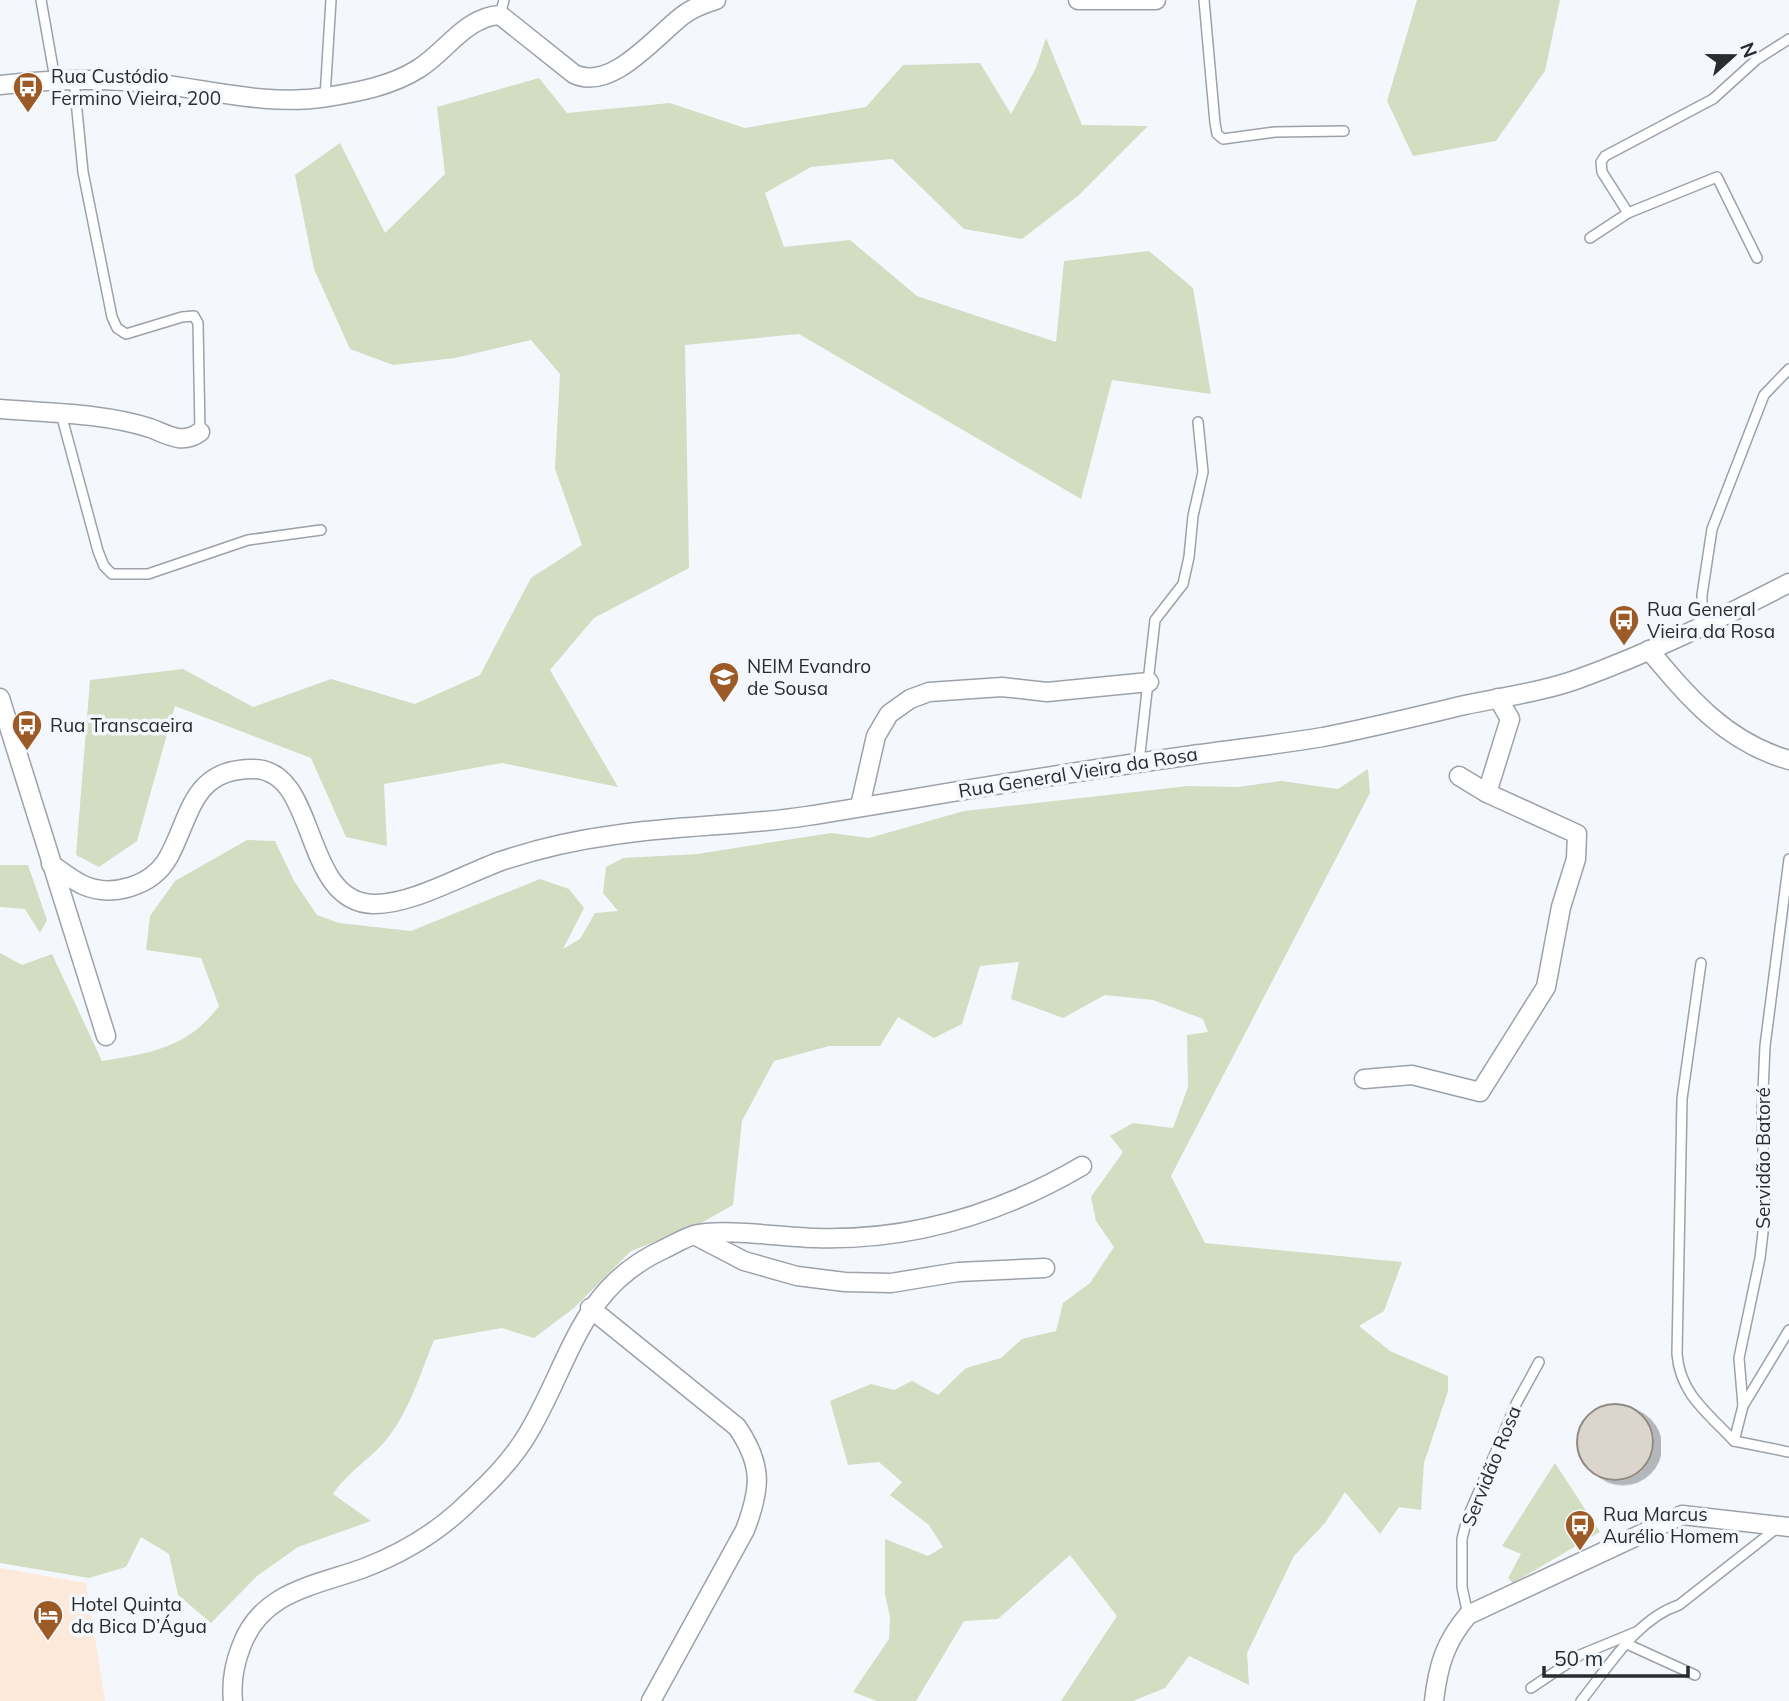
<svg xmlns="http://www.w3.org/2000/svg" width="1789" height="1701" font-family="Mulish,sans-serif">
<defs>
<filter id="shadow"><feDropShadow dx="8" dy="4.5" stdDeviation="0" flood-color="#0004"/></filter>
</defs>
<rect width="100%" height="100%" fill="#f4f8fd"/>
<polygon fill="#fde9da" points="0,1568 86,1583 105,1701 0,1701"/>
<g fill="#d2ddc1">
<polygon points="1417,0 1560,0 1545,71 1496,141 1413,156 1387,101"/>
<polygon points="1046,38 1082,125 1148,126 1079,195 1022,239 964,229 892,159 811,167 765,193 784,247 850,240 917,296 1056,342 1064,261 1149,251 1193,288 1211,394 1112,380 1081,499 799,334 685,345 689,568 594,618 550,670 618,787 502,763 384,784 387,846 346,837 311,758 175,706 137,841 99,867 76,855 90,680 183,669 253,707 331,679 415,704 480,675 531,578 582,545 555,469 560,374 531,340 455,358 393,365 350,349 314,269 295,175 340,143 385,233 445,174 437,107 539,78 567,113 670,103 745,128 866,107 903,65 980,63 1011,114 1036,68"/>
<path d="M1368,769l2,24 -199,383 34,67 197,19 -18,49 -25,15 31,25 58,25v15l-24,72 -3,47 -22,-3 -19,27 -35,-42 -20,31 -31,33 -47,97 2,32 -60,-29 -24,32 -32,13h-72l56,-85 -47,-61 -72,64 -34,2 -48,80h-39l-24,-9 36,-53 1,-22 -5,-23v-55l43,17 15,-9 -14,-22 -39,-30 12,-13 -23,-20 -31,3 -18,-64 41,-17 23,6 18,-9 26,14 28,-27 35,-10 21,-19 34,-8 7,-28 27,-20 24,-36 -18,-26 -5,-24 32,-45 -13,-16 23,-13 40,5 15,-41 -1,-52 21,-3 -5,-13 -50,-19 -48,-5 -42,23 -52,-19 8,-37 -39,4 -18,58 -28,14 -36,-21 -18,29h-51l-55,15 -32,60 -9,84 -39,22 -63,24 -57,57 -40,30 -32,-10 -68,12c-13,32 -23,66 -44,95 -17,23 -41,35 -57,59l38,27 -73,26 -41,29 -46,47 -33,-28 -9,-41 -28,-17 -15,30 -37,11 -89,-15v-610l22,12 30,-11 50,107c49,-8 86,-13 117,-55l-18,-48 -55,-8 4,-34 25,-35 72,-41 28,1 19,40 23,34 22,8 72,8 129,-52 29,10 15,19 -21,41 17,-10 15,-26 23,-2 -15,-18 3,-26 17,-9 74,-4 134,-21 38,5 95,-27 224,-25 50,1 43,-6 57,8z"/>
<polygon points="0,865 28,865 47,920 40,933 25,909 0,907"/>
<polygon points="1555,1463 1600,1532 1513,1583 1508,1578 1521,1554 1502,1546"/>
</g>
<circle fill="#dcd5cd" stroke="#908982" stroke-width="2" filter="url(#shadow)" cx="1615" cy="1442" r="38"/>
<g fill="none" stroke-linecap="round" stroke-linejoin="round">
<g stroke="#9ca1aa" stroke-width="12">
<g id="lane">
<polyline points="41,0 55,79"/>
<polyline points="1204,0 1215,123 1217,134 1223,139 1275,132 1344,131"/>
<polyline points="500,15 504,0"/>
<polyline points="74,80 83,172 112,317 117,328 126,334 182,317 194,316 198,323 200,432"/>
<polyline points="325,97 331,0"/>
<polyline points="1590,238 1628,213"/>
<polyline points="1757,258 1717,177 1628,213 1602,172 1601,162 1605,156 1713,99 1756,60 1789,39"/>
<polyline points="61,414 98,551 104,566 112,574 148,574 248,540 321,530"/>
<polyline points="1702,625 1702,595 1712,529 1764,395 1789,369"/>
<polyline points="1139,762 1155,620 1183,584 1189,557 1193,516 1203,472 1198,422"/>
<path d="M1701,963l-19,136 -5,255c3,40 31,59 57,87"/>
<polyline points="1743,1406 1789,1330"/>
<polyline points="1734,1441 1743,1406 1739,1358 1760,1258 1765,1215 1762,1113 1765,1046 1789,859"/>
<polyline points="1734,1441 1789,1452"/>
<polyline points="1468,1615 1462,1587 1462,1539 1467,1519 1516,1404 1539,1362"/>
<polyline points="1627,1644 1695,1675"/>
<polyline points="1531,1688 1580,1655 1636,1632"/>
<path d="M1581,1701c27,-33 55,-82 98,-96l98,-77"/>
</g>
</g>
<g stroke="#9ca1aa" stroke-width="21">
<g id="street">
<polyline points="1078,0 1156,0"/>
<path d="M0,85c54,-6 105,-7 159,-1 57,7 110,22 168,13 31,-5 64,-11 91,-28 28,-17 47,-52 82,-54l74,59c37,18 81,-37 108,-58 10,-8 21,-12 34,-16"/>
<path d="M0,409c49,4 103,4 150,19 19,7 32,17 50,4"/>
<path d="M1649,650c40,48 77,92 140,110"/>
<polyline points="0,698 106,1036"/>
<polyline points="1487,793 1510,719 1498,698"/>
<polyline points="860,806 876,736 889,714 910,699 929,692 1002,687 1047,692 1149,682"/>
<path d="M51,864c10,7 21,16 32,21 29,13 69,1 85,-27 23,-41 23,-90 86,-89 65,1 47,133 119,135 38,1 92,-30 128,-43 36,-12 75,-21 113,-26 64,-10 129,-9 193,-19 124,-20 248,-42 372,-59 48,-7 96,-12 144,-20 47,-9 95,-21 142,-32 37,-8 77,-13 113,-26 72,-26 143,-61 211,-96"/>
<polyline points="1364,1079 1412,1075 1480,1092 1546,987 1561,907 1576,859 1577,834 1487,793 1459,776"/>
<polyline points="698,1237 744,1261 797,1276 845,1282 891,1283 958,1272 1045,1268"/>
<path d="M590,1308l147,119c26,38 24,61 8,103l-94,171"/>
<path d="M233,1701c-2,-19 1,-36 8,-54 20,-56 74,-61 123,-79 34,-13 67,-32 94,-56 27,-25 54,-50 72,-82 42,-73 51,-143 134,-181 9,-4 20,-11 30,-14 27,-7 90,2 121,3 95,3 185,-24 267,-72"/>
<path d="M1434,1701c4,-35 11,-59 34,-86l214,-100 107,12"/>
</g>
</g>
<use href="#lane" stroke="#fff" stroke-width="9"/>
<use href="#street" stroke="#fff" stroke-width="18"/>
</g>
<defs>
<g id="bus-pin" transform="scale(1.575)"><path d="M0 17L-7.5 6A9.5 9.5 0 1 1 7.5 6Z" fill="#9c5a27" stroke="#f4f8fd"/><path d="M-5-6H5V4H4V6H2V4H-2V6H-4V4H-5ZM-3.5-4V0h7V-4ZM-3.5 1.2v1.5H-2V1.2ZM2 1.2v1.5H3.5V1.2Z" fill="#fff"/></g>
<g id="school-pin" transform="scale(1.575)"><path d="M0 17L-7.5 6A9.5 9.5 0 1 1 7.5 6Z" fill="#9c5a27" stroke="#f4f8fd"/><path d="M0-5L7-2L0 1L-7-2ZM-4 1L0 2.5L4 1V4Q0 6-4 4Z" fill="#fff"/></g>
<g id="hotel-pin" transform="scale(1.575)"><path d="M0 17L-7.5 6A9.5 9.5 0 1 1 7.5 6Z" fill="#9c5a27" stroke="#f4f8fd"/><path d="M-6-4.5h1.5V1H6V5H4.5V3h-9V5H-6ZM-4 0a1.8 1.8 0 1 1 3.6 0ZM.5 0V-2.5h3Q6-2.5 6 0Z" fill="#fff"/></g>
</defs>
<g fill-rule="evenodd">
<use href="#bus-pin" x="28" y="87"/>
<use href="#bus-pin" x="1624" y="620"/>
<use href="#school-pin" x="724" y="677"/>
<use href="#bus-pin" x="27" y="725"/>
<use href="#bus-pin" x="1580" y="1525"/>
<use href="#hotel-pin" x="48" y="1615"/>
</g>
<g text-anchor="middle" stroke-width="7" stroke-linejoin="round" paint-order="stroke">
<g font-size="19" fill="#292c2f" stroke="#f4f8fd" text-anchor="start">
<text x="51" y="83">Rua Custódio<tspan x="51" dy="22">Fermino Vieira, 200</tspan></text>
<text x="1647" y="616">Rua General<tspan x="1647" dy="22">Vieira da Rosa</tspan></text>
<text x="747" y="673">NEIM Evandro<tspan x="747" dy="22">de Sousa</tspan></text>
<text x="50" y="732">Rua Transcaeira</text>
<text x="1603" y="1521">Rua Marcus<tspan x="1603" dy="22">Aurélio Homem</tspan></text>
<text x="71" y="1611">Hotel Quinta<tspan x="71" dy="22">da Bica D’Água</tspan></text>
</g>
<g font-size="19" fill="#292c2f" stroke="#f4f8fd">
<text transform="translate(1078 772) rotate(-9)" y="7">Rua General Vieira da Rosa</text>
<text transform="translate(1763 1158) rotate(-90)" y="7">Servidão Batoré</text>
<text transform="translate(1491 1466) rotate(-68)" y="7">Servidão Rosa</text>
</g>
</g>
<g transform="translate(1733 56) rotate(69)" stroke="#f4f8fd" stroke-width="5" paint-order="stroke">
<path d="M0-5L12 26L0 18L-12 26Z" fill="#292c2f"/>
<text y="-10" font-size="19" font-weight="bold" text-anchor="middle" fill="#292c2f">N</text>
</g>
<path d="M1544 1666v10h144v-10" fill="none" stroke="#292c2f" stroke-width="3.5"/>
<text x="1554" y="1666" font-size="21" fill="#292c2f" stroke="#f4f8fd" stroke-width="5" paint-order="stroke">50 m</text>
</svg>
